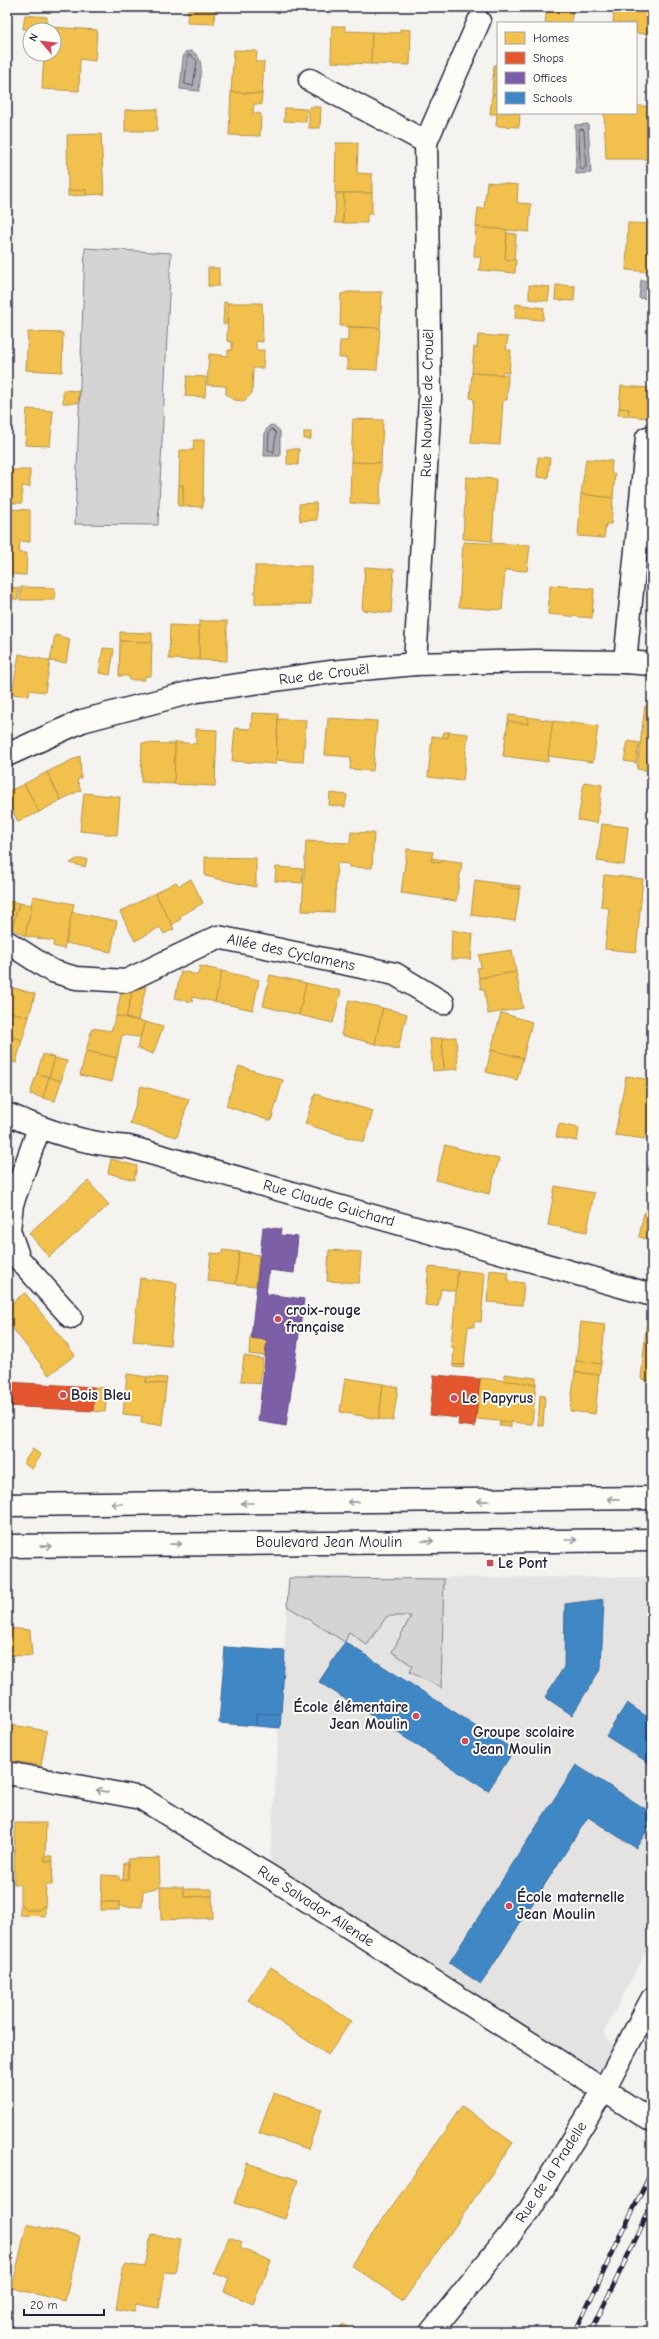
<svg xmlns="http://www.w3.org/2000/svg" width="659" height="2339" font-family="'Comic Neue',sans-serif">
<rect width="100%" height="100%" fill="#f4f3ef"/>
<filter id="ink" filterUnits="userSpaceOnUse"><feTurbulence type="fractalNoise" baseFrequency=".025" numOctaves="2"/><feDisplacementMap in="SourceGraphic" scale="8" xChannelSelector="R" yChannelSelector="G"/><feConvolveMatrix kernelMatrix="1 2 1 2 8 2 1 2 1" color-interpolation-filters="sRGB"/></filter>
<g filter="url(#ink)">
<polygon fill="#e4e3e2" points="652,1577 652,1940 604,2032 620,2059 604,2090 269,1876 289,1578"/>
<g fill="#d5d4d5" stroke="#7c7b88">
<polygon points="85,248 171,253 158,525 75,524"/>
<polygon points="289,1578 444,1579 441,1688 410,1672 413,1666 392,1652 411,1616 387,1616 367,1645 349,1632 345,1642 287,1606"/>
</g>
<g fill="#acacb2" stroke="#757582">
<path d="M191,51c15,6 9,25 8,40l-19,-2 3,-31 2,-6z"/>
<polygon points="588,124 591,173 576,174 575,125"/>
<polygon points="641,280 652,281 652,299 639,298"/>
<polygon points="273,425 280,431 280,456 264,456 265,432 269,426"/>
</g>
<g fill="#f2c14e" stroke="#b49148">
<polygon points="547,7 573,7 571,23 545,23"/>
<polygon points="614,7 652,7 652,34 636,33 636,23 613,23"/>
<polygon points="188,9 215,10 214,24 187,23"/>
<polygon points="25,15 47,17 46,30 23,29"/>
<polygon points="332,26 345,26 345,31 372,32 371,64 331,62"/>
<polygon points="51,27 97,30 95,61 80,59 79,91 42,89 44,55 54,54 54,30 51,30"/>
<polygon points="400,29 411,30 410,65 371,64 372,32 400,33"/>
<polygon points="234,50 257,51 256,62 264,62 262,94 231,92"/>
<polygon points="494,65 498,65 498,95 492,94"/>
<polygon points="231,92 262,94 261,105 254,104 253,113 261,114 260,136 229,135"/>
<polygon points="492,95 498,95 498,113 520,113 519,127 496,126 497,114 490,114"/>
<polygon points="636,106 650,106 652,159 606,159 604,113 636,113"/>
<polygon points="309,107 321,107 320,128 309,128"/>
<polygon points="285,108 307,109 306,122 284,121"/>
<polygon points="157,109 157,131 125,131 125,110"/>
<polygon points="101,134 104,194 86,195 86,190 68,191 67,135"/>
<polygon points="336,143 358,143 357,173 372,174 372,193 335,193"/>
<polygon points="487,182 518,185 517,203 531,204 529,232 476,227 478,208 484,209"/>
<polygon points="86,190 86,195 68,196 68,191"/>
<polygon points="344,193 343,223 335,223 336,194"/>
<polygon points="344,193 372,193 372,214 367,214 367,223 343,223"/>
<polygon points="628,223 652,224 652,272 626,270"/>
<polygon points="476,227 507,230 505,259 516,260 515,273 479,270 481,257 474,256"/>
<polygon points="507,233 516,234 514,260 505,259"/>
<rect x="208" y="268" width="11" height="18"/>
<polygon points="529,285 550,287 548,301 529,299"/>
<polygon points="556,285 575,286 574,301 555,300"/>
<polygon points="349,292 382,292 380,328 340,326 341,294"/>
<polygon points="224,302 228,303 227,324 223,324"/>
<polygon points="228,303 262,303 263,342 256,341 256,350 264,350 263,368 253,368 252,393 244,401 234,400 226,394 226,386 207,385 209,354 228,356 228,350 232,350 232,342 227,341"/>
<polygon points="516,304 544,308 543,320 515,318"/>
<polygon points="348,327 380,328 377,370 347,369 347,358 339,358 340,341 348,341"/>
<polygon points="28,332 63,333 62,372 26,370"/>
<polygon points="478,335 508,337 506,350 511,350 509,373 502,372 502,375 472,373 474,347 477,348"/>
<polygon points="472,373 508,375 507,400 503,400 500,445 471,443 474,399 470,398"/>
<polygon points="187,376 206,377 205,397 185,396"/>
<polygon points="621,386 650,388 648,418 628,416 629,409 619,408"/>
<polygon points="650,388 652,388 652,419 648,418"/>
<polygon points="63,390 79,391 78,403 63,403"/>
<polygon points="619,408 629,409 628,416 618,415"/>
<polygon points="27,409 53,411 50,446 25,445"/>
<polygon points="353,419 383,420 381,463 351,462"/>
<rect x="304" y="432" width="7" height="7"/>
<polygon points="194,440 204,440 203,507 183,506 183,485 179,485 180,450 193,450"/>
<polygon points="287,449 299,449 298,465 287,464"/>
<polygon points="538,457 550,458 548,478 537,477"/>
<polygon points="586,459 612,461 611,473 615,474 613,498 581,494"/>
<polygon points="351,462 381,463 380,505 350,503"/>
<polygon points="7,470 30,470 30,487 22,486 22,503 7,503"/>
<polygon points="466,477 496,479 492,541 463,539"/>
<polygon points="179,485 183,485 183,506 178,506"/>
<polygon points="581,494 613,498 611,524 606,524 604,538 578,536"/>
<polygon points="316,503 317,520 300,521 299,504"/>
<polygon points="7,509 30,510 30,542 20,541 19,553 27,553 26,575 7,574"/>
<polygon points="463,542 530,545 527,571 505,570 502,610 459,607"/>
<rect x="255" y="566" width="56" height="38"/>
<polygon points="365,567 394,569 391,613 362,610"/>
<polygon points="550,585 594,589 592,618 548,614"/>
<polygon points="7,587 19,588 18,599 7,599"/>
<polygon points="21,587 55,588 55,600 20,600"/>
<polygon points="199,621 227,621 227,661 199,660"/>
<polygon points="170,625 199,626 199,660 169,659"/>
<polygon points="120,632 152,633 152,642 120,641"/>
<polygon points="55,635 70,639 66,663 50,661"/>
<polygon points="120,641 152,642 151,676 145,676 145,680 129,680 129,676 119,676"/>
<polygon points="103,648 114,649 110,675 99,673"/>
<polygon points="19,654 50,661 45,692 30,690 29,696 12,694"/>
<polygon points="645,706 652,707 652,771 637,769"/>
<polygon points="252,713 278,714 276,764 232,761 235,728 251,729"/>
<polygon points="509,715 528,717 528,724 508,721"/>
<polygon points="528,717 553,721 548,762 503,756 508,721 528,724"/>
<polygon points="328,718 377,721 373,771 350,769 351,757 325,755"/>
<polygon points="278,719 306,720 303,762 276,760"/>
<polygon points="553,721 598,726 593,762 548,756"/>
<polygon points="196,729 217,730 215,786 174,784 175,742 196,744"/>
<polygon points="444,732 449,732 448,738 442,738"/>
<polygon points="449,732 468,734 463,781 428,777 432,736 448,738"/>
<polygon points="628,741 639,743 636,763 624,761"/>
<polygon points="142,743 175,744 174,784 141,782"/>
<polygon points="80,756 81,778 77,780 81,790 61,800 47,772"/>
<polygon points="47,772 61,800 39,812 24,784"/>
<polygon points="584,782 602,785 597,823 578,820"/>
<polygon points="24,784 39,812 18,822 7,799 7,792"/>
<polygon points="84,793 120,797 117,835 80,831"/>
<polygon points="330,793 347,795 345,807 329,805"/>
<polygon points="602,824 628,827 624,865 597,861"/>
<polygon points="351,832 374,833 372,868 349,867 349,864 337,863 334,912 302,911 306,841 350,843"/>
<polygon points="407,849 433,852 431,861 440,863 444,860 462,862 456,901 401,893"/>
<polygon points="205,857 256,858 256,887 205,876"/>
<polygon points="432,858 444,860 440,863 431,861"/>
<polygon points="77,859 87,859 85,867 70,863"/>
<polygon points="276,867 303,869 302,883 275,881"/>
<polygon points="604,875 643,879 636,952 605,949 609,908 601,907"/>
<polygon points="191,879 203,903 180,916 181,919 172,925 155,893 176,882 179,886"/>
<polygon points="475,880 502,884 502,887 520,889 515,921 471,915"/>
<polygon points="502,884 520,886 520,889 502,887"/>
<polygon points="155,893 174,929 164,934 160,927 135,941 120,912"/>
<polygon points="33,896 74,904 64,949 53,946 54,941 25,936"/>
<polygon points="7,901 19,903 12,929 7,925"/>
<polygon points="19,903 32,905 25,936 12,929"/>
<polygon points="72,912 117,921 111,952 66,943"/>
<polygon points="452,930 473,934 471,959 451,959"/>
<polygon points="512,950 516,972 479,978 477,968 481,967 479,955"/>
<polygon points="200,966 222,971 215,1002 193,997 192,1002 175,998 181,971 198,975"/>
<polygon points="222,971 259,980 253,1010 215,1002"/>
<polygon points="516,972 523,1008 488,1014 484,989 481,989 479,978"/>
<polygon points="270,975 306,983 299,1015 263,1006"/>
<polygon points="306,983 341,991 333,1023 299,1015"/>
<polygon points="7,986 35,994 29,1017 7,1011"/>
<polygon points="146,986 138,1020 126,1018 132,992"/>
<polygon points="132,992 126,1018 116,1016 121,993"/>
<polygon points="349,1000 383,1008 375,1044 341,1035"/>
<polygon points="383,1008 407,1014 398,1049 375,1044"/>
<polygon points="7,1011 29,1017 22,1040 7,1035"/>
<polygon points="501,1013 532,1022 523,1058 491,1050"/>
<polygon points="116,1016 145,1022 140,1037 122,1035 117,1058 86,1051 92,1028 111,1031"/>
<polygon points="145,1022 163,1027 153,1054 137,1048"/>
<polygon points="7,1035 22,1040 16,1063 7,1060"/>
<polygon points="456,1037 458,1069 444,1070 442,1038"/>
<polygon points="442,1038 444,1070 433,1071 430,1039"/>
<polygon points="491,1050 523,1058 517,1080 486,1072"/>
<polygon points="86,1051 117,1058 112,1082 80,1075"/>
<polygon points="43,1054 55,1058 49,1077 37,1073"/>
<polygon points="55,1058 67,1061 61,1081 49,1077"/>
<polygon points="239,1066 283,1080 271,1121 226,1106"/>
<polygon points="37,1073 49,1077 43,1098 30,1094"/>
<polygon points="626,1076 652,1080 652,1110 645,1139 615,1135"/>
<polygon points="49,1077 61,1081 55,1101 43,1098"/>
<polygon points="141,1086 189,1099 177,1137 130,1124"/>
<polygon points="315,1094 373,1111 364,1142 305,1124"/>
<polygon points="559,1124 579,1128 577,1141 556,1137"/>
<polygon points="445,1145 499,1159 489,1194 436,1180"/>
<polygon points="111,1159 137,1166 134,1180 108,1173"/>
<polygon points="650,1178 652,1178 652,1195 647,1194"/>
<polygon points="88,1181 109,1205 49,1257 29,1233"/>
<polygon points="555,1186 594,1193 587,1232 548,1225"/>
<polygon points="644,1212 652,1213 652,1240 639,1237"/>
<polygon points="223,1250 239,1252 236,1284 208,1281 211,1253 222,1254"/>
<polygon points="329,1250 361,1252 359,1283 327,1281"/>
<polygon points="239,1252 259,1255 256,1286 236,1284"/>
<polygon points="429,1267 458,1270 456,1291 441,1289 438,1306 425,1305"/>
<polygon points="458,1270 485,1273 481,1322 474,1321 474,1327 468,1326 464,1365 453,1365 454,1347 451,1347"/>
<polygon points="490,1270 508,1272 508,1281 524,1283 522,1305 487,1302"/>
<polygon points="140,1278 177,1283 170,1345 133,1341"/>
<polygon points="25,1293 75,1355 49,1375 7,1321 7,1306"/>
<polygon points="647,1318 652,1319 652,1382 641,1379"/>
<polygon points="581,1322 605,1325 601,1364 576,1361"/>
<polygon points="250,1338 267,1340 265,1356 249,1354"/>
<polygon points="244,1356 263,1359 260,1384 241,1381"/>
<polygon points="576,1361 601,1364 599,1375 575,1372"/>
<polygon points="453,1365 464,1365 463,1368 453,1367"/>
<polygon points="575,1372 599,1375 595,1414 570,1411"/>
<polygon points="127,1374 147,1377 146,1382 166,1384 162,1425 141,1423 142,1416 123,1414"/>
<polygon points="504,1374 536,1378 536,1384 504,1381"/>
<polygon points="147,1377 167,1378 166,1384 146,1382"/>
<polygon points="345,1378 383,1384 379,1419 340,1412"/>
<polygon points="480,1378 536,1384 532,1424 476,1419"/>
<polygon points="383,1384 398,1387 393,1421 379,1419"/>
<polygon points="94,1387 107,1388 105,1412 93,1411"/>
<polygon points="540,1395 545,1396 543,1426 538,1425"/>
<polygon points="500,1421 511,1422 511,1427 499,1426"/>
<polygon points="33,1449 41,1455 32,1469 23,1463"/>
<polygon points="7,1628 30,1630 32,1656 7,1655"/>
<polygon points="7,1724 47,1731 41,1766 7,1760"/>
<polygon points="15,1823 46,1823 45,1861 53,1861 52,1885 46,1885 45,1905 39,1910 27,1910 20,1904 20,1884 14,1884"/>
<polygon points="45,1856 52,1856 53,1861 45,1861"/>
<polygon points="159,1858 160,1887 143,1891 142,1907 119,1906 119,1902 101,1902 102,1875 119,1876 119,1880 128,1880 128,1859"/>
<polygon points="124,1863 128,1863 128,1880 123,1880"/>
<polygon points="160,1887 184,1887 184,1897 212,1896 213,1918 161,1920"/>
<polygon points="184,1889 212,1889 212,1896 184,1897"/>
<rect x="101" y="1902" width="18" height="8"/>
<polygon points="20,1904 27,1910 39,1910 45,1905 45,1916 20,1915"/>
<polygon points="271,1967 351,2021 328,2055 248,2000"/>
<polygon points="273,2093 322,2109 308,2149 259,2133"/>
<polygon points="462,2106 513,2143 403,2301 351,2265"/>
<polygon points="247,2163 298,2180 285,2219 234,2203"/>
<polygon points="27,2224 80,2237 65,2301 12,2288"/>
<polygon points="151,2235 181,2239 175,2273 165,2272 159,2308 136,2304 134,2312 116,2309 124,2264 145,2267"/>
<polygon points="229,2237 242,2242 240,2248 271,2261 253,2304 224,2291 229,2279 214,2273"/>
<polygon points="343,2324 352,2332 336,2332"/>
</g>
<g fill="#e4572e" stroke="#aa4732">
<polygon points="434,1375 480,1379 475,1427 458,1425 459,1418 430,1415"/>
<polygon points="7,1382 94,1387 93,1411 7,1406"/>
</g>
<polygon fill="#7b5ea7" stroke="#604c87" points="263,1227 281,1229 280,1235 298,1237 294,1273 269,1270 266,1294 304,1299 286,1426 258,1421 267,1340 251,1338"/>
<g fill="#3f88c5" stroke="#36699c">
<polygon points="604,1599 601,1668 572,1715 545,1697 564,1667 565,1604"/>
<polygon points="345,1642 514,1750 488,1791 319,1682"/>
<polygon points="225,1647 285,1651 281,1715 256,1713 256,1726 219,1723"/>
<polygon points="627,1703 652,1720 652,1765 606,1736"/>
<polygon points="256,1713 281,1715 280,1728 256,1726"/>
<polygon points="576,1765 652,1813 652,1822 636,1848 588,1817 481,1984 449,1963"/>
</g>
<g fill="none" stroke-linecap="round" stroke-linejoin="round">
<g stroke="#59596b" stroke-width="1">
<polygon points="188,55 192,56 197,61 193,86 185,84"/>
<polygon points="581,129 584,130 586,167 582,170 580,168 579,131"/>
<polygon points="272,429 276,433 274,452 268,450 269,433"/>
</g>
<g stroke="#22223b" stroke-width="25">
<g id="minor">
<polyline points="310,80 426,142"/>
<polyline points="625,662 647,438"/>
<polyline points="415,664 430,398 426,142 479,21"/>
<polyline points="7,755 82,721 196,691 331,672 415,664 537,661 625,662 652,664"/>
<polyline points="7,942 52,971 76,978 126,981 218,937 395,974 443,1003"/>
<path d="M7,1114c40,17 78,30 122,33l523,148"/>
<polyline points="39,1128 12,1204 9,1230 19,1259 71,1317"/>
<polyline points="7,1773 141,1798 269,1876 652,2121"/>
<polyline points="431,2332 529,2211 604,2090 652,1999"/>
</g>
</g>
<g stroke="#22223b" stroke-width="25">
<g id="major">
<polyline points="7,1505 652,1498"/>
<polyline points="7,1546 652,1540"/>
</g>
</g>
<use href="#minor" stroke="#fdfcf7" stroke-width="22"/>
<use href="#major" stroke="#fdfcf7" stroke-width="22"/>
<g stroke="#22223b" stroke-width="4.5">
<g id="rail">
<polyline points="575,2332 652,2170"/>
<polyline points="591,2332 652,2205"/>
</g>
</g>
<use href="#rail" stroke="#fdfcf7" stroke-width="3" stroke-dasharray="9" stroke-linecap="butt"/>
</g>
<defs><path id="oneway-shaft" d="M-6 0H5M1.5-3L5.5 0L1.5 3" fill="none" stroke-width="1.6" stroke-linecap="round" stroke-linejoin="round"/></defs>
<g stroke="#9a9aa2">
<use href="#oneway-shaft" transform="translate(613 1499) rotate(179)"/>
<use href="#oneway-shaft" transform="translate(483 1501) rotate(179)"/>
<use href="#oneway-shaft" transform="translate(353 1502) rotate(179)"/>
<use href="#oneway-shaft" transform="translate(247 1503) rotate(180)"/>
<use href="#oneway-shaft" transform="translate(117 1504) rotate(180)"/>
<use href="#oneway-shaft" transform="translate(571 1540)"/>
<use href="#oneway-shaft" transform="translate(428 1541) rotate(-1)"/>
<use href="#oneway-shaft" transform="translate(176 1544) rotate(-1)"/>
<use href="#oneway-shaft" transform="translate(46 1546) rotate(-1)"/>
<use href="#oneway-shaft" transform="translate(102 1791) rotate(-169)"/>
</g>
</g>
<g fill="#d1495b" stroke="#fdfcf7" stroke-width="1.5">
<circle cx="278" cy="1319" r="4"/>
<circle cx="63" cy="1395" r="4"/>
<circle cx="454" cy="1398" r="4"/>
<rect x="486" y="1559" width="8" height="8" rx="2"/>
<circle cx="416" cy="1716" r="4"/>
<circle cx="465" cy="1741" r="4"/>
<circle cx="509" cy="1906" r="4"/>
</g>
<g text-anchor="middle" stroke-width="4" stroke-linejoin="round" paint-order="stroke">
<g font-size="15" fill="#22223b" stroke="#fdfcf7">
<text transform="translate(427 403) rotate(-89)" y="5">Rue Nouvelle de Crouël</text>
<text transform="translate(324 674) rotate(-7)" y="5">Rue de Crouël</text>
<text transform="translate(291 952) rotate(12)" y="5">Allée des Cyclamens</text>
<text transform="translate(329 1203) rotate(16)" y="5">Rue Claude Guichard</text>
<text x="329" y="1547">Boulevard Jean Moulin</text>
<text transform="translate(316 1906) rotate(33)" y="5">Rue Salvador Allende</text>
<text transform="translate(551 2172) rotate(-57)" y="5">Rue de la Pradelle</text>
</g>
<g font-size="15" font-weight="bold" fill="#22223b" stroke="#fdfcf7" text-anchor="start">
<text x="286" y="1315">croix-rouge<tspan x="286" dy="17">française</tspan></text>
<text x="71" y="1400">Bois Bleu</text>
<text x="462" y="1403">Le Papyrus</text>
<text x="498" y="1568">Le Pont</text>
<text x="408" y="1712" text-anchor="end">École élémentaire<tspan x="408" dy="17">Jean Moulin</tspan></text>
<text x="473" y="1737">Groupe scolaire<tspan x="473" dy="17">Jean Moulin</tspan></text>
<text x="517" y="1902">École maternelle<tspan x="517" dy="17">Jean Moulin</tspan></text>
</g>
</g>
<rect width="659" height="2339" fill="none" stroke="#fdfcf7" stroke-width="24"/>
<rect x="12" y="12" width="635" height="2315" fill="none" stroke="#22223b" stroke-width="1.5" filter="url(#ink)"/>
<rect x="497" y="22" width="140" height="92" fill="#fdfcf7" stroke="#a5a5ac"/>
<rect x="505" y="32" width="20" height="12" fill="#f2c14e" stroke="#a5a5ac"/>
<text x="533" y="42" font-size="12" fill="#22223b">Homes</text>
<rect x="505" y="52" width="20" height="12" fill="#e4572e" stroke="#a5a5ac"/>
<text x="533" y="62" font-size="12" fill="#22223b">Shops</text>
<rect x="505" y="72" width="20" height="12" fill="#7b5ea7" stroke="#a5a5ac"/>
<text x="533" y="82" font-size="12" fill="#22223b">Offices</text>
<rect x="505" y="92" width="20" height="12" fill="#3f88c5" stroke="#a5a5ac"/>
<text x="533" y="102" font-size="12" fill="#22223b">Schools</text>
<g transform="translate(42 42) rotate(298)"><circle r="19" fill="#fdfcf7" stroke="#a5a5ac"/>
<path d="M0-3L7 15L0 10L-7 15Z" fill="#d1495b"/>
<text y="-6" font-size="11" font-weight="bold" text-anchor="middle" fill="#22223b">N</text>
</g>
<path d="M24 2309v6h80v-6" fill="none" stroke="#22223b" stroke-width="2"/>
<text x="30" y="2309" font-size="12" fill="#22223b" stroke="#fdfcf7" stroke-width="3" paint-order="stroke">20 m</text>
</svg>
